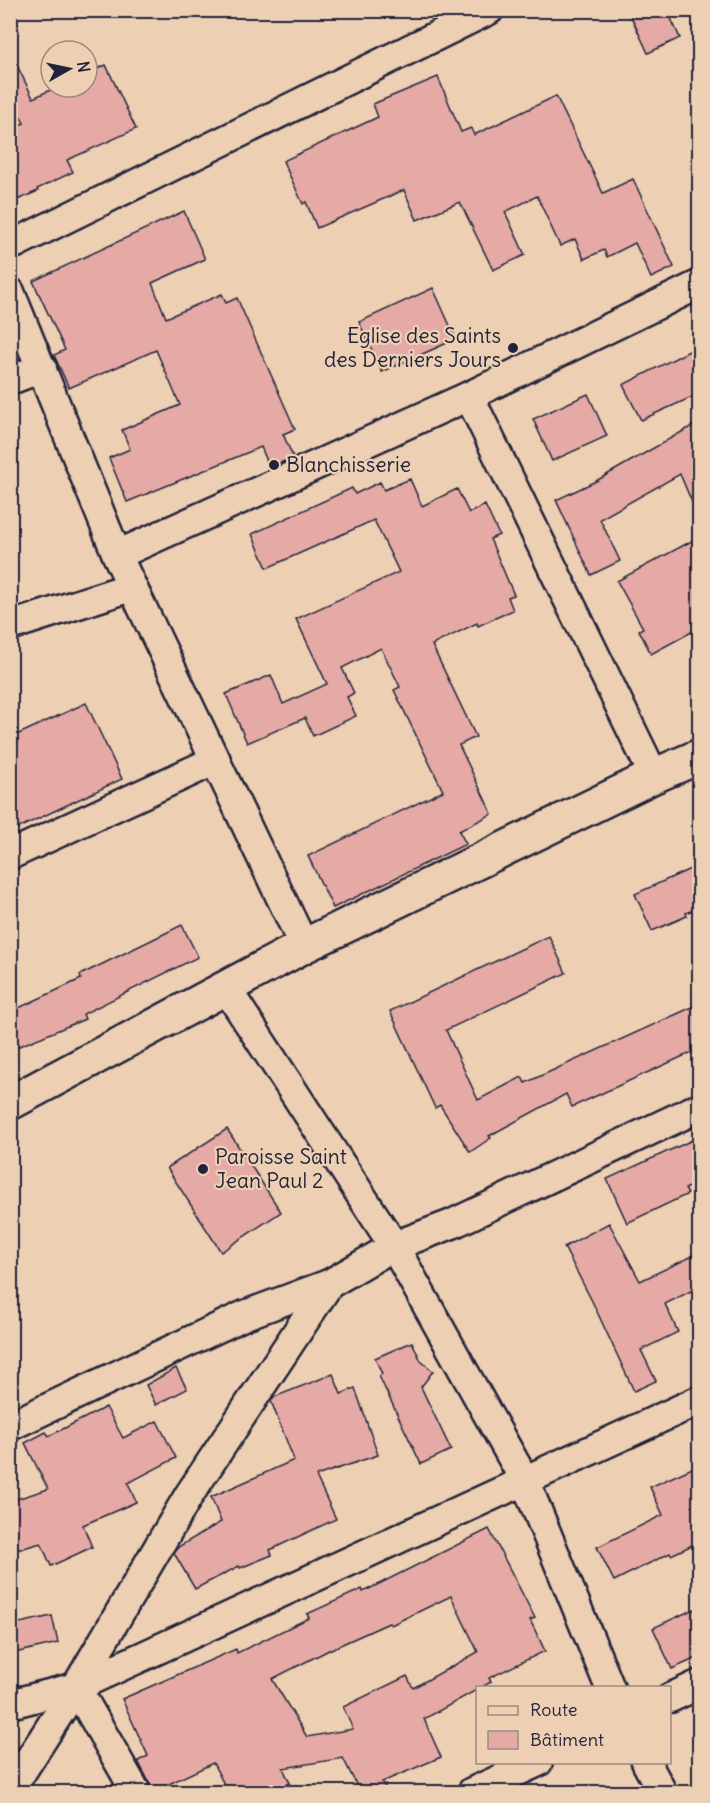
<svg xmlns="http://www.w3.org/2000/svg" width="710" height="1803" font-family="Delius,sans-serif">
<rect width="100%" height="100%" fill="#edd0b3"/>
<filter id="ink" filterUnits="userSpaceOnUse"><feTurbulence type="fractalNoise" baseFrequency=".0167" numOctaves="2"/><feDisplacementMap in="SourceGraphic" scale="12" xChannelSelector="R" yChannelSelector="G"/><feConvolveMatrix kernelMatrix="1 2 1 2 8 2 1 2 1" color-interpolation-filters="sRGB"/></filter>
<g filter="url(#ink)">
<g fill="#e5aaa6" stroke="#22223b" stroke-width="1.5" fill-rule="evenodd">
<polygon points="628,10 667,10 680,38 648,53"/>
<polygon points="10,51 33,98 57,87 87,87 87,73 106,65 136,129 67,160 73,172 37,189 38,191 10,203 10,129 24,123 10,95"/>
<polygon points="438,77 461,132 471,128 474,135 556,96 603,193 633,179 674,267 651,278 635,243 607,257 604,250 584,259 575,239 560,246 537,196 505,212 525,255 493,270 460,202 417,220 404,190 317,228 306,202 303,204 283,161 378,117 373,104"/>
<polygon points="184,211 205,259 152,283 166,318 222,294 226,303 237,298 295,429 283,434 293,457 270,468 261,447 127,502 109,458 130,449 122,430 180,405 156,350 69,388 54,355 65,350 33,281"/>
<polygon points="433,288 456,339 382,372 359,322"/>
<polygon points="691,350 699,367 699,394 641,420 623,385"/>
<polygon points="588,394 607,436 552,461 533,419"/>
<polygon points="699,422 699,519 680,474 600,519 620,561 591,575 556,500 596,481"/>
<polygon points="410,479 422,506 457,489 469,513 485,505 499,535 490,539 514,595 508,597 513,610 478,626 477,623 432,645 476,737 459,745 492,814 459,831 466,844 333,908 308,856 443,791 394,690 400,687 381,648 342,668 354,693 347,697 356,716 313,736 305,718 247,743 226,694 271,675 283,704 327,684 296,619 399,572 374,520 267,568 252,534 352,488 355,494 380,482 384,490"/>
<polygon points="699,537 699,628 651,654 639,630 643,628 617,581"/>
<polygon points="86,703 122,779 10,832 10,738"/>
<polygon points="699,865 699,907 686,913 687,916 652,931 635,894"/>
<polygon points="182,925 198,957 83,1014 85,1019 10,1050 10,1012 81,979 80,975"/>
<polygon points="549,936 566,973 446,1030 478,1100 522,1077 525,1083 699,1004 699,1049 572,1107 566,1094 489,1136 491,1138 470,1152 440,1105 435,1108 390,1011"/>
<polygon points="227,1129 281,1212 221,1252 167,1168"/>
<polygon points="699,1137 699,1182 685,1189 688,1194 627,1223 607,1179"/>
<polygon points="609,1223 640,1281 699,1253 699,1287 665,1304 678,1332 641,1350 656,1381 634,1391 592,1301 564,1247"/>
<polygon points="412,1342 421,1361 433,1371 421,1387 451,1450 421,1464 379,1376 382,1374 375,1358"/>
<polygon points="176,1368 187,1389 156,1405 146,1385"/>
<polygon points="333,1374 341,1394 355,1388 378,1455 316,1476 336,1519 270,1550 272,1555 240,1568 239,1566 195,1589 174,1553 178,1547 221,1522 211,1497 294,1460 271,1401 274,1397"/>
<polygon points="106,1407 123,1438 157,1421 176,1458 128,1483 136,1502 83,1525 92,1547 51,1566 41,1543 10,1552 10,1501 48,1489 25,1443 46,1432 49,1436"/>
<polygon points="699,1465 699,1542 671,1555 670,1553 614,1581 597,1547 663,1515 650,1487"/>
<path d="M489,1529l46,89 -5,2 15,31 -56,27 2,4 -67,37 17,38 -59,25 6,10h-28l-17,-34 -60,10 7,15 -19,9h-43l-15,-29 -61,29 -2,-8 -12,-23 10,-5 -26,-57 114,-50 1,4 72,-35 -2,-4 55,-25 1,3zM451,1596l27,56 -65,36 -6,-12 -64,31 10,22 -46,8 -35,-58 57,-29 60,-27 2,2z"/>
<polygon points="694,1609 699,1621 699,1657 672,1669 653,1628"/>
<polygon points="52,1616 58,1643 10,1654 10,1625"/>
</g>
<g fill="none" stroke-linecap="round" stroke-linejoin="round">
<g stroke="#22223b" stroke-width="33">
<g id="minor">
<polyline points="10,246 489,10"/>
<polyline points="10,292 117,555 304,946"/>
<polyline points="10,380 42,368"/>
<polyline points="469,396 654,776"/>
<polyline points="117,555 469,396 700,284"/>
<polyline points="10,626 131,587"/>
<polyline points="10,855 216,760"/>
<polyline points="226,988 394,1246 525,1481 610,1688"/>
<polyline points="10,1426 245,1315 329,1284"/>
<polyline points="76,1687 136,1792"/>
<polyline points="670,1698 700,1684"/>
<polyline points="10,1704 76,1687 700,1400"/>
<polyline points="646,1762 662,1792"/>
<polyline points="10,1790 76,1687 189,1495 329,1284 394,1246 452,1224 700,1107"/>
<polyline points="472,1792 538,1762"/>
</g>
</g>
<g stroke="#22223b" stroke-width="38">
<polyline id="tertiary" points="10,1103 304,946 654,776 700,756"/>
</g>
<use href="#minor" stroke="#edd0b3" stroke-width="28"/>
<use href="#tertiary" stroke="#edd0b3" stroke-width="33"/>
</g>
</g>
<g fill="#22223b" stroke="#edd0b3" stroke-width="2">
<circle cx="513" cy="348" r="6"/>
<circle cx="274" cy="465" r="6"/>
<circle cx="203" cy="1169" r="6"/>
</g>
<g text-anchor="middle" stroke-width="4.5" stroke-linejoin="round" paint-order="stroke">
<g font-size="21" fill="#22223b" stroke="#edd0b3" text-anchor="start">
<text x="501" y="343" text-anchor="end">Eglise des Saints<tspan x="501" dy="24">des Derniers Jours</tspan></text>
<text x="286" y="472">Blanchisserie</text>
<text x="215" y="1164">Paroisse Saint<tspan x="215" dy="24">Jean Paul 2</tspan></text>
</g>
</g>
<rect width="710" height="1803" fill="none" stroke="#edd0b3" stroke-width="36"/>
<rect x="18" y="18" width="674" height="1767" fill="none" stroke="#22223b" stroke-width="2" filter="url(#ink)"/>
<rect x="476" y="1686" width="195" height="78" fill="#edd0b3" stroke="#9c8a83" stroke-width="1.5"/>
<rect x="488" y="1706" width="30" height="9" fill="#edd0b3" stroke="#9c8a83" stroke-width="1.5"/>
<text x="530" y="1716" font-size="18" fill="#22223b">Route</text>
<rect x="488" y="1731" width="30" height="18" fill="#e5aaa6" stroke="#9c8a83" stroke-width="1.5"/>
<text x="530" y="1746" font-size="18" fill="#22223b">Bâtiment</text>
<g transform="translate(69 69) rotate(81)"><circle r="28" fill="#edd0b3" stroke="#9c8a83" stroke-width="1.5"/>
<path d="M0-4.5L10 22L0 15L-10 22Z" fill="#22223b"/>
<text y="-9" font-size="16" font-weight="bold" text-anchor="middle" fill="#22223b">N</text>
</g>
</svg>
